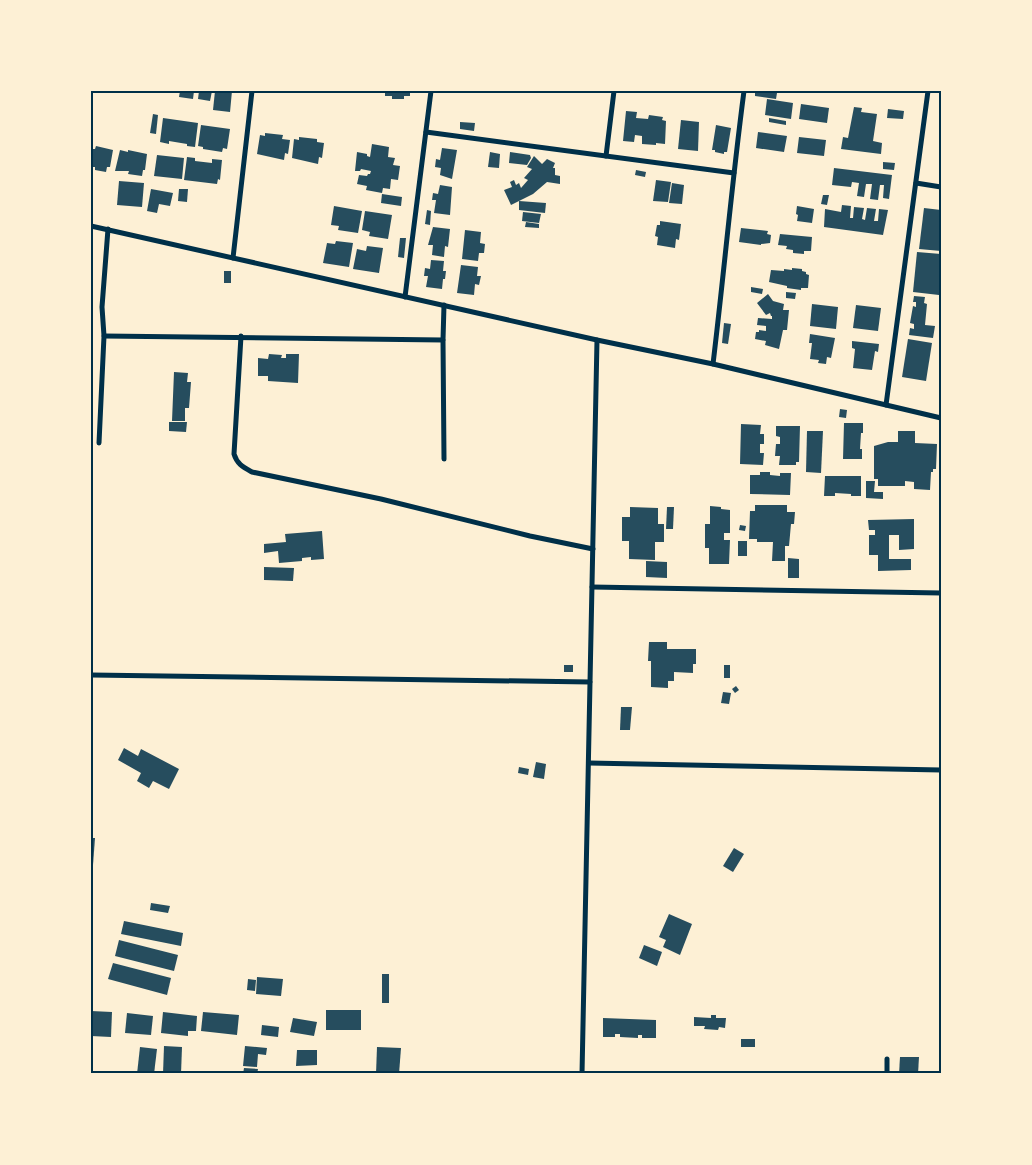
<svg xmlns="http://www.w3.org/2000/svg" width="1032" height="1165" font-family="'Open Sans',sans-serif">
<rect width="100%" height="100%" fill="#fdf0d5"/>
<g fill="#264d5e">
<polygon points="180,91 194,91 193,99 179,97"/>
<polygon points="199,91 212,91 210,101 198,99"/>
<polygon points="215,91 232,91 230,112 213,110"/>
<polygon points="385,91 410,91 410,96 404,96 404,99 392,99 392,96 385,96"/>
<polygon points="755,91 777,93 776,99 755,96"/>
<polygon points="767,99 793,103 791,119 765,115"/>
<polygon points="801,104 829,108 827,123 799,119"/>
<polygon points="854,107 862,108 861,112 877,114 873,141 882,143 881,154 841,149 843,137 848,138"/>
<polygon points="888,109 904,111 903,119 887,118"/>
<polygon points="626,111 637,112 636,118 648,119 649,115 663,117 662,120 666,121 665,144 656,143 656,145 642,144 642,136 635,135 634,142 623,141"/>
<polygon points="153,114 158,115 156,134 150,133"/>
<polygon points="163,118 198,123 195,147 187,146 187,144 169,141 169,144 160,142"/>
<polygon points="769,118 786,121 786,125 769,122"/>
<polygon points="681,120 699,122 698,151 678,149"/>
<polygon points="460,122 475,123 474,131 460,129"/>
<polygon points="201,125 230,129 227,149 223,148 222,152 203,149 203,147 198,146"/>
<polygon points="716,125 731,128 727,152 724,152 724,154 715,152 715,150 712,150"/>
<polygon points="758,132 787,136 784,152 756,148"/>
<polygon points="265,133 283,135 282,139 290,140 288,154 285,153 284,160 257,154 260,135 265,136"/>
<polygon points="299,137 317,139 317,142 324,143 322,158 319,157 318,164 292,158 294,139 299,140"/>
<polygon points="799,137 826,140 824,156 797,153"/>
<polygon points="372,144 389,147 388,157 395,158 393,165 400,166 398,180 391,179 390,189 383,188 382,193 366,190 367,186 357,184 359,175 367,176 368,174 370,174 371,171 361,169 360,171 355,171 357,152 367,154 367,156 370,157"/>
<polygon points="96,146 113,150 110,167 107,167 106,172 95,170 95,167 91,167 91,149 95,149"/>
<polygon points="442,148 457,150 452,179 440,175 441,168 435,167 436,159 440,160"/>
<polygon points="120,150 128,152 128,150 147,154 145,170 143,170 142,176 128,174 129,171 115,171"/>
<polygon points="490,152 500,154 499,168 488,167"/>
<polygon points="510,152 530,155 531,158 527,165 509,163"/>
<polygon points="157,155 184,158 182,179 154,176"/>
<polygon points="534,156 542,164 547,159 555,163 553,168 555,168 555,175 560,176 560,184 547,182 533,194 511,205 504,190 512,187 510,182 514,180 516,185 519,183 521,188 528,180 524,178 532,169 527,167"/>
<polygon points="187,157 195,158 195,161 212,163 212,159 222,160 220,180 218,179 217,184 184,180"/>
<polygon points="883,162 895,163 894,170 883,169"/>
<polygon points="834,168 892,175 889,199 883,198 884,185 880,185 878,200 870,199 872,184 866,184 864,197 857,196 859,183 852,182 851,187 832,185"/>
<polygon points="636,170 646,172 645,177 635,175"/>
<polygon points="656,180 671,182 668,202 653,201"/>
<polygon points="119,181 144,183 142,207 117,205"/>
<polygon points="672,183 684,185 682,204 669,203"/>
<polygon points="440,185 452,187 450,215 434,213 436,200 432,200 433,193 438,194"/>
<polygon points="151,189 173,193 170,206 159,204 157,213 147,211"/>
<polygon points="179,189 188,189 187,202 178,201"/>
<polygon points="382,194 402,197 401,206 381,203"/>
<polygon points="823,195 829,195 827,205 821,204"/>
<polygon points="519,201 546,203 545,213 519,210"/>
<polygon points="842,205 851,206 850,218 853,218 854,207 864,208 862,219 865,220 867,208 876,209 874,221 878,221 879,209 888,210 883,235 824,227 825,209 841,212"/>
<polygon points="334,206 362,211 358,233 338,230 339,226 331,225"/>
<polygon points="797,206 814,209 812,223 797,221 798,215 796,214"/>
<polygon points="924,208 941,210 941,251 919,249"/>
<polygon points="427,210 431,211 430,225 425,224"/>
<polygon points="365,211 392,215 388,239 369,236 370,232 362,230"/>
<polygon points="523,212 541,214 539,223 522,221"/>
<polygon points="660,221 681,224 679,240 676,239 675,248 657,245 658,237 655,236 657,225 660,225"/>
<polygon points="526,222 539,224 539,228 525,227"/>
<polygon points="433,227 450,229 448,247 445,246 444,257 432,255 433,245 428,245"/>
<polygon points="741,228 768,231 767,234 771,235 770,243 761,244 761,245 739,242"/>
<polygon points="465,230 481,232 480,243 485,244 484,253 479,253 478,261 462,259"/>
<polygon points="780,234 812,237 811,251 804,251 804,254 793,253 793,250 786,249 787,246 778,245"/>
<polygon points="400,238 406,238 404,258 398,257"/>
<polygon points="336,241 353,243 349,267 323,263 327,243 335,244"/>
<polygon points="367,246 383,248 379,273 353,269 357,249 366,251"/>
<polygon points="917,252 941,254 939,295 913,292"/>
<polygon points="431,260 444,261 443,271 446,271 445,279 443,279 442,289 426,287 428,276 424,276 425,268 430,269"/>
<polygon points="461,265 478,267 477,276 481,276 479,285 475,284 474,295 457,293"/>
<polygon points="792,268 802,269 802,271 806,272 806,274 809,275 808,288 801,288 801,290 787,288 787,286 769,282 771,270 784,271 784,269 792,270"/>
<rect x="224" y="271" width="7" height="12"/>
<polygon points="751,287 763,289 762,294 751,292"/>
<polygon points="786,292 796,293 795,299 786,298"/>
<polygon points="768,294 773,301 784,304 783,310 789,310 787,330 783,330 779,349 765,345 766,341 755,339 756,332 759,332 759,330 766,331 766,326 757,325 758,318 772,319 772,316 771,316 770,313 766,315 757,303"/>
<polygon points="914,296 925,297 924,303 927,304 925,325 935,326 933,338 909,335 910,328 914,329 914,324 910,323 913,306 916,307 916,302 913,302"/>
<polygon points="812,304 838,307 836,329 810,326"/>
<polygon points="856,305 881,308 878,331 853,328"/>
<polygon points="724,323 731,324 728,344 722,343"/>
<polygon points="810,334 835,338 831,358 827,357 826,364 818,363 819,360 810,359 812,343 809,343"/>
<polygon points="908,339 932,343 926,381 902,377"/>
<polygon points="852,341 879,344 878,352 875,351 872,370 853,368 855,349 852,348"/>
<polygon points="269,354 282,355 281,358 286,358 286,354 299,354 298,383 268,381 268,376 258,376 258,358 268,359"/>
<polygon points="174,372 188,373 187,382 191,382 189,408 185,408 185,421 172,421"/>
<polygon points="840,409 847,410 846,418 839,417"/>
<polygon points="169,422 187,422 186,432 169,431"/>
<polygon points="844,423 863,423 863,433 861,433 860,449 862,449 862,459 843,459"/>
<polygon points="741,424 761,425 760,434 764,434 764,444 760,444 760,453 764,453 763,465 740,464"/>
<polygon points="776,426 800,426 799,462 796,462 796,465 779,465 780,456 775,456 776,444 780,444 780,437 776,436"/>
<polygon points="807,431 823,431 821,473 806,472"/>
<polygon points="898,431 915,431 915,443 937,444 936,469 933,469 933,472 931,472 930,490 914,489 914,482 905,481 905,486 878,486 878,479 874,479 874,446 888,442 898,442"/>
<polygon points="760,472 770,472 770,475 780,476 780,473 791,473 790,495 750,494 750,475 760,475"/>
<polygon points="825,476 861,476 861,496 851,496 851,494 835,493 835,496 824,496"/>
<polygon points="866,481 875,481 874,492 883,492 883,499 866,498"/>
<polygon points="755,505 787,505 787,512 795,512 794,524 791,524 789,546 785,546 785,561 772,561 773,542 757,542 757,539 749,539 750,511 755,511"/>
<polygon points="710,506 721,507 721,509 730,510 730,533 724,533 724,540 730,540 729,564 709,564 709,548 705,548 705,524 710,524"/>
<polygon points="630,507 658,508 658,524 664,524 664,542 655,542 655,560 629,559 629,541 622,541 622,517 630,517"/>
<polygon points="667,507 674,507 673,529 666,529"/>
<polygon points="914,519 914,549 899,550 899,535 889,535 889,559 911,559 911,570 878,571 878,555 869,555 869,535 875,535 875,530 869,530 868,520"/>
<polygon points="740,525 746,526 745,531 739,530"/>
<polygon points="322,531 324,559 311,560 311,557 302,558 302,561 279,563 278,551 264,553 264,544 286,542 285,534"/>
<rect x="738" y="541" width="9" height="15"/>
<polygon points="788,558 799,559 799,578 788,578"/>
<polygon points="646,561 667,562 667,578 646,577"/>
<polygon points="264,567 294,568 293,581 264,580"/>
<polygon points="649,642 667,642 667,649 696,649 696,664 693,664 693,673 674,672 674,681 668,681 668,688 651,687 651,661 648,661"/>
<rect x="564" y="665" width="9" height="7"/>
<rect x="724" y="665" width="6" height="13"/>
<polygon points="736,686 739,690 735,693 732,689"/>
<polygon points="723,692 731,693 729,704 721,703"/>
<polygon points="621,707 632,707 630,730 620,730"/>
<polygon points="124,748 138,756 141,749 179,769 169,789 153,781 149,788 137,781 141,773 118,760"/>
<polygon points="536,762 546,764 544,779 533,777"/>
<polygon points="519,767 529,769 528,775 518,773"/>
<polygon points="91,838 95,838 93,865 91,865"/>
<polygon points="734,848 744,854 733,872 723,866"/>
<polygon points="151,903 170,906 168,913 150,910"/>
<polygon points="669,914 692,924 680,955 663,947 666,940 659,937"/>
<polygon points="124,921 183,933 181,946 121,934"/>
<polygon points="119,940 178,955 174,971 115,956"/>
<polygon points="644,945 662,952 657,966 639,958"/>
<polygon points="113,963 171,978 167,995 108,979"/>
<rect x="382" y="974" width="7" height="29"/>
<polygon points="257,977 283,979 281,996 256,994"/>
<polygon points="248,979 256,980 255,991 247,990"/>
<rect x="326" y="1010" width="35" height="20"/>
<polygon points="91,1011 112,1012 111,1037 91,1036"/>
<polygon points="163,1012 197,1016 196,1031 188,1031 188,1036 161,1033"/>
<polygon points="203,1012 239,1015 237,1035 201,1031"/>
<polygon points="127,1013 153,1016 151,1035 125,1033"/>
<polygon points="711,1015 716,1015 716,1018 726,1018 725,1028 719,1027 718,1030 704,1029 705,1026 694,1026 694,1017 711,1018"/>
<polygon points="293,1018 317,1022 314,1036 290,1032"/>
<polygon points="603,1018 656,1020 656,1038 642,1038 642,1035 638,1035 638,1038 620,1037 620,1034 615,1034 615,1037 603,1037"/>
<polygon points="262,1025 279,1027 278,1037 261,1035"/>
<rect x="741" y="1039" width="14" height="8"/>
<polygon points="164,1046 182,1047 181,1074 163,1074"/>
<polygon points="245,1046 267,1048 266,1055 258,1054 257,1067 243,1066"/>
<polygon points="140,1047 157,1049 154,1074 137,1074"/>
<polygon points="377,1047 401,1048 399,1074 376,1074"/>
<polygon points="297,1050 317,1050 317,1065 296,1066"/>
<polygon points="900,1057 919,1057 918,1074 899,1074"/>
<polygon points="244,1068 258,1069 257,1074 243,1074"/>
</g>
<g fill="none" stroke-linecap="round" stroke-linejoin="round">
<g stroke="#003049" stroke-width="5">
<polyline points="426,132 734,173"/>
<polyline points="606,156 614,91"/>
<polyline points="916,183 941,187"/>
<polyline points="91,226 597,340 713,364 941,418"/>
<polyline points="233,258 252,91"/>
<polyline points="405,297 431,91"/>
<polyline points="104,336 443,340"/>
<path d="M241,336l-7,118c3,10 9,13 18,18l129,27 149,37 63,13"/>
<path d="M713,364c11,-91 19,-182 31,-273"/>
<polyline points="886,405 928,91"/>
<polyline points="99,443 104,336 102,307 108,229"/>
<polyline points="444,459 443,340 444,305"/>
<polyline points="592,587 941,593"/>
<polyline points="91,675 590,682"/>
<polyline points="589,763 941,770"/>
<polyline points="582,1074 597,340"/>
<polyline points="887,1074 887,1059"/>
</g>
</g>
<rect width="1032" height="1165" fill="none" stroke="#fdf0d5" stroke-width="185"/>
<rect x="92" y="92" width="848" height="980" fill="none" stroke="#003049" stroke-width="2"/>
</svg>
